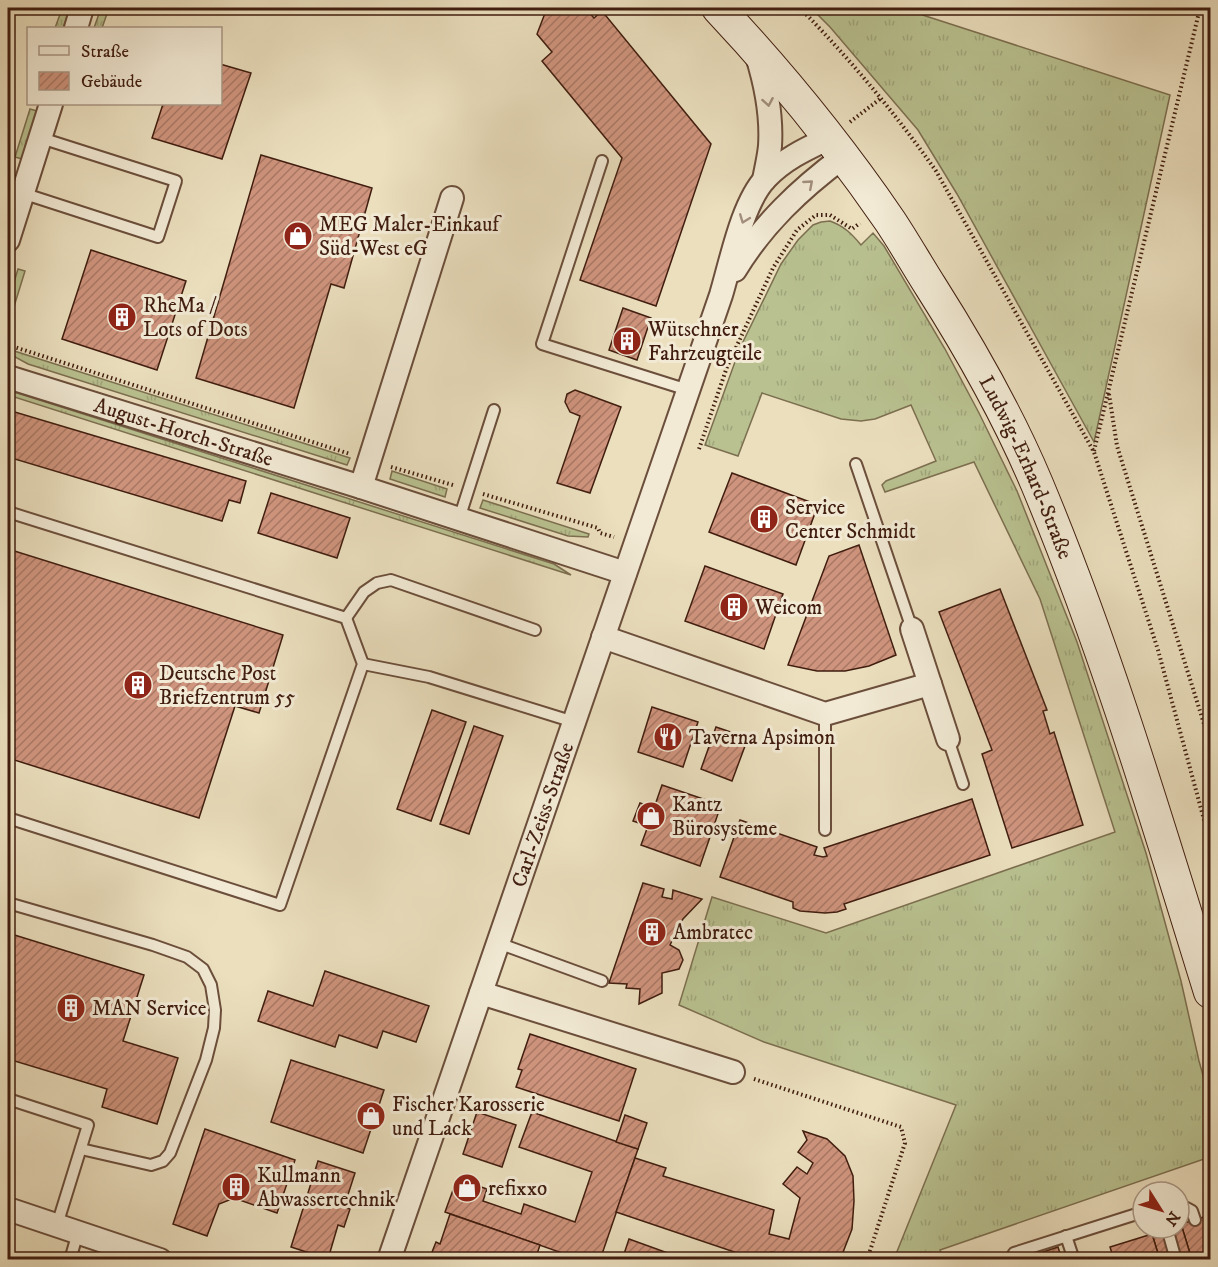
<svg xmlns="http://www.w3.org/2000/svg" width="1218" height="1267" font-family="'IM FELL DW Pica',serif">
<defs>
<pattern id="grass-tufts" width="24" height="20" patternUnits="userSpaceOnUse" patternTransform="scale(1.5)"><rect width="24" height="20" fill="#b9c190"/><path d="M3 7l-1-3M5 7V3M7 7l1-3M15 17l-1-3M17 17v-4M19 17l1-3" fill="none" stroke="#a0a57b"/></pattern>
<pattern id="building-hatch" width="6" height="6" patternUnits="userSpaceOnUse" patternTransform="scale(1.5)"><rect width="6" height="6" fill="#cf947d"/><path d="M-1 1l2-2M0 6l6-6M5 7l2-2" fill="none" stroke="#a97865"/></pattern>
</defs>
<rect width="100%" height="100%" fill="#ebdfbe"/>
<filter id="stains"><feTurbulence type="fractalNoise" baseFrequency=".00333" numOctaves="4"/><feColorMatrix values="0 0 0 0 .2 0 0 0 0 .09 0 0 0 0 .02 0 0 0 .5 -.17"/></filter>
<radialGradient id="worn" r=".72"><stop offset=".6" stop-color="#630" stop-opacity="0"/><stop offset="1" stop-color="#630" stop-opacity=".3"/></radialGradient>
<g fill="url(#grass-tufts)" stroke="#7c6f50" stroke-width="1.5">
<polygon points="101,8 109,8 102,28 94,28"/>
<polygon points="811,8 901,8 1170,95 1094,442 957,194 918,130 830,27"/>
<polygon points="62,9 69,11 63,28 55,28"/>
<polygon points="30,109 37,111 22,159 15,157"/>
<path d="M830,221c14,5 22,13 31,24l12,-12 11,13 61,103 34,64 38,78 60,151 69,211 35,128 18,80 11,39v57l-270,93 3,9h-49l62,-154 -192,-63 -85,-37 33,-108 114,36 289,-101 -75,-233 -66,-137 -89,30 -3,-7 4,-4 50,-20 -25,-56 -36,14 -14,2 -20,-2 -79,-26 -24,63 -33,-11 35,-97 41,-84 17,-24 15,-15 8,-3z"/>
<polygon points="18,269 25,271 8,326 8,302"/>
<polygon points="8,349 350,458 347,465 28,364 15,357"/>
<polygon points="8,390 554,564 571,575 8,395"/>
<polygon points="392,471 447,489 445,497 390,479"/>
<polygon points="483,500 589,534 588,537 568,536 480,508"/>
</g>
<g fill="url(#building-hatch)" stroke="#401d0f" stroke-width="1.5">
<polygon points="547,8 585,8 594,18 602,11 711,144 656,306 580,280 622,158 542,61 552,52 537,34"/>
<polygon points="220,64 251,73 222,159 152,138 163,104 220,104"/>
<polygon points="261,155 372,188 344,288 331,284 294,408 196,378"/>
<polygon points="91,250 186,281 157,370 62,339"/>
<polygon points="623,308 651,318 637,360 609,350"/>
<polygon points="575,390 621,407 590,493 557,483 580,416 570,412 565,402 567,394"/>
<polygon points="8,410 246,481 240,503 229,500 222,521 8,457"/>
<polygon points="732,473 818,505 796,565 709,532"/>
<polygon points="271,493 350,518 337,558 258,533"/>
<polygon points="859,545 896,655 869,666 845,671 817,671 788,665 829,556"/>
<polygon points="8,549 283,635 259,713 235,706 199,818 8,758"/>
<polygon points="705,566 783,594 764,649 685,621"/>
<polygon points="1000,589 1047,710 1043,711 1050,734 1054,732 1083,825 1012,848 982,754 992,750 939,612"/>
<polygon points="652,707 698,722 683,767 638,752"/>
<polygon points="432,710 466,722 431,821 397,809"/>
<polygon points="474,726 503,736 469,834 440,824"/>
<polygon points="716,727 748,738 732,781 701,769"/>
<polygon points="662,785 721,805 700,866 641,845 648,826 633,821 640,803 654,808"/>
<polygon points="972,799 990,855 844,904 846,909 837,912 825,913 800,911 793,908 793,902 720,877 740,820 817,847 814,855 823,857 827,856 824,848"/>
<polygon points="643,883 664,889 662,897 672,899 673,890 702,899 683,919 670,945 679,950 683,960 679,969 662,973 662,993 639,1004 640,989 626,988 627,984 609,983"/>
<polygon points="8,933 144,975 123,1041 178,1058 157,1124 102,1107 107,1089 8,1059"/>
<polygon points="325,971 429,1006 416,1042 383,1031 377,1048 339,1035 335,1047 258,1021 268,991 313,1006"/>
<polygon points="530,1034 636,1069 619,1121 516,1087 522,1070 518,1069"/>
<polygon points="291,1060 384,1090 363,1153 271,1122"/>
<polygon points="477,1112 516,1125 502,1167 463,1154"/>
<polygon points="532,1112 638,1149 600,1260 582,1260 445,1212 457,1179 487,1189 483,1201 521,1214 524,1204 575,1222 592,1172 519,1147"/>
<polygon points="625,1115 647,1123 638,1149 616,1142"/>
<polygon points="205,1129 295,1160 277,1213 234,1198 219,1204 207,1236 173,1224"/>
<polygon points="803,1131 827,1139 845,1156 853,1176 854,1201 852,1229 840,1260 805,1260 771,1252 768,1260 758,1260 616,1212 635,1158 666,1168 663,1176 774,1210 769,1234 789,1239 800,1198 783,1184 797,1167 807,1174 813,1163 798,1152 807,1140"/>
<polygon points="318,1161 355,1173 344,1207 350,1209 344,1227 338,1225 328,1259 291,1247"/>
<polygon points="450,1214 540,1245 535,1260 435,1260 437,1254 432,1252 436,1242 440,1244"/>
<polygon points="1210,1215 1210,1260 1192,1260 1181,1224"/>
<polygon points="1181,1224 1192,1260 1160,1260 1152,1234 1169,1228 1179,1228 1179,1225"/>
<polygon points="1152,1234 1160,1260 1114,1260 1110,1247"/>
<polygon points="629,1239 687,1260 622,1260"/>
<polygon points="1058,1247 1062,1260 1032,1260 1031,1256"/>
</g>
<g fill="none" stroke-linecap="round" stroke-linejoin="round">
<g stroke="#6b4e3b" stroke-width="14">
<g id="lane">
<polyline points="602,161 542,344 688,390"/>
<polyline points="22,193 158,237 176,181 41,138"/>
<polyline points="856,464 912,629"/>
<polyline points="8,512 346,618 363,664 280,905 8,818"/>
<polyline points="459,519 494,410"/>
<polyline points="346,618 364,592 377,583 391,580 535,630"/>
<polyline points="363,664 429,677 574,722"/>
<polyline points="948,739 963,784"/>
<polyline points="825,830 825,714"/>
<polyline points="8,903 153,945 187,957 203,969 211,985 215,1010 214,1028 206,1060 170,1153 163,1161 151,1165 81,1149"/>
<polyline points="498,943 602,981"/>
<polyline points="8,1099 88,1125 57,1225"/>
<polyline points="1179,1204 1192,1211 1195,1220"/>
<polyline points="1167,1228 1176,1260"/>
<polyline points="1066,1236 1074,1260"/>
<polyline points="70,1260 78,1232"/>
<polyline points="1010,1260 1014,1253 1143,1212"/>
</g>
</g>
<g stroke="#6b4e3b" stroke-width="26">
<g id="street">
<polyline points="76,28 82,8"/>
<path d="M757,56c9,29 15,59 13,90 -1,11 -4,23 -6,34"/>
<polyline points="8,240 51,104"/>
<path d="M735,270c28,-46 65,-81 108,-113"/>
<path id="s1" d="M8,377l353,110 264,86"/>
<polyline points="361,487 452,198"/>
<polyline points="912,629 948,739"/>
<polyline points="603,637 825,714 930,684"/>
<polyline points="481,993 733,1072"/>
<polyline points="8,1209 160,1260"/>
<path id="s2" d="M389,1260l332,-965c10,-33 21,-92 45,-117 18,-19 40,-29 63,-40"/>
</g>
</g>
<g stroke="#401d0f" stroke-width="34">
<g id="secondary">
<path id="s3" d="M718,8c62,66 120,137 172,213 14,21 27,44 41,66 40,63 77,128 106,197 69,165 120,337 173,508"/>
</g>
</g>
<g stroke="#401d0f" stroke-width="4" stroke-dasharray="1.5 3" stroke-linecap="butt">
<path d="M800,8c49,50 95,105 136,163l158,281 64,198 52,192"/>
<polyline points="850,122 880,99"/>
<polyline points="8,345 350,454"/>
<polyline points="1109,394 1117,446 1210,743"/>
<polyline points="699,449 727,367 773,268 797,230 816,215 830,215 852,229 860,223"/>
<polyline points="1094,451 1200,8"/>
<polyline points="391,467 453,485"/>
<polyline points="483,494 598,528 600,533 614,537"/>
<polyline points="754,1079 901,1127 905,1143 867,1260"/>
</g>
<use href="#lane" stroke="#f2ead5" stroke-width="10"/>
<use href="#street" stroke="#f2ead5" stroke-width="22"/>
<use href="#secondary" stroke="#f2ead5" stroke-width="32"/>
</g>
<defs><path id="oneway-chevron" d="M-2-3.5L2.5 0L-2 3.5" fill="none" stroke-width="1.6" stroke-linecap="round" stroke-linejoin="round" transform="scale(1.5)"/></defs>
<g stroke="#a28e7c">
<use href="#oneway-chevron" transform="translate(768 102) rotate(80)"/>
<use href="#oneway-chevron" transform="translate(809 184) rotate(-41)"/>
<use href="#oneway-chevron" transform="translate(744 219) rotate(111)"/>
</g>
<defs>
<g id="shop-disc" transform="scale(1.5)"><circle r="9.5" fill="#8f2418" stroke="#f2ead5"/><path d="M-5-2.5h2.3a2.7 3.5 0 0 1 5.4 0H5L5.5 6h-11ZM-1.5-2.5h3a1.5 2.3 0 0 0-3 0Z" fill="#fff"/></g>
<g id="building-disc" transform="scale(1.5)"><circle r="9.5" fill="#8f2418" stroke="#f2ead5"/><path d="M-4-6H4V6H1V3H-1V6H-4ZM-2.5-4.3h1.7v1.8h-1.7ZM.8-4.3h1.7v1.8H.8ZM-2.5-1h1.7V.8h-1.7ZM.8-1h1.7V.8H.8Z" fill="#fff"/></g>
<g id="restaurant-disc" transform="scale(1.5)"><circle r="9.5" fill="#8f2418" stroke="#f2ead5"/><path d="M-5-6h1v4h1v-4h1v4h1v-4h1v5L-1.5 .5V6h-2V.5L-5-1ZM5-6V6H3V1.5H1.5Q1.5-4 5-6Z" fill="#fff"/></g>
</defs>
<g fill-rule="evenodd">
<use href="#shop-disc" x="298" y="236"/>
<use href="#building-disc" x="122" y="317"/>
<use href="#building-disc" x="627" y="341"/>
<use href="#building-disc" x="764" y="519"/>
<use href="#building-disc" x="734" y="607"/>
<use href="#building-disc" x="138" y="685"/>
<use href="#restaurant-disc" x="668" y="737"/>
<use href="#shop-disc" x="651" y="816"/>
<use href="#building-disc" x="652" y="932"/>
<use href="#building-disc" x="71" y="1008"/>
<use href="#shop-disc" x="371" y="1116"/>
<use href="#building-disc" x="236" y="1187"/>
<use href="#shop-disc" x="467" y="1188"/>
</g>
<g text-anchor="middle" stroke-width="6" stroke-linejoin="round" paint-order="stroke">
<g font-size="21" fill="#401d0f" stroke="#f2ead5" text-anchor="start">
<text x="319" y="231">MEG Maler-Einkauf<tspan x="319" dy="24">Süd-West eG</tspan></text>
<text x="143" y="312">RheMa /<tspan x="143" dy="24">Lots of Dots</tspan></text>
<text x="648" y="336">Wütschner<tspan x="648" dy="24">Fahrzeugteile</tspan></text>
<text x="785" y="514">Service<tspan x="785" dy="24">Center Schmidt</tspan></text>
<text x="755" y="614">Weicom</text>
<text x="159" y="680">Deutsche Post<tspan x="159" dy="24">Briefzentrum 55</tspan></text>
<text x="689" y="744">Taverna Apsimon</text>
<text x="672" y="811">Kantz<tspan x="672" dy="24">Bürosysteme</tspan></text>
<text x="673" y="939">Ambratec</text>
<text x="92" y="1015">MAN Service</text>
<text x="392" y="1111">Fischer Karosserie<tspan x="392" dy="24">und Lack</tspan></text>
<text x="257" y="1182">Kullmann<tspan x="257" dy="24">Abwassertechnik</tspan></text>
<text x="488" y="1195">refixxo</text>
</g>
<g font-size="21" fill="#401d0f" stroke="#f2ead5">
<text dy="7" stroke="none"><textPath href="#s1" startOffset="184">August-Horch-Straße</textPath></text>
<text dy="7" stroke="none"><textPath href="#s3" startOffset="556">Ludwig-Erhard-Straße</textPath></text>
<text dy="7" stroke="none"><textPath href="#s2" startOffset="471">Carl-Zeiss-Straße</textPath></text>
</g>
</g>
<rect width="1218" height="1267" fill="none" stroke="#ebdfbe" stroke-width="30"/>
<rect x="9" y="9" width="1200" height="1249" fill="none" stroke="#401d0f" stroke-width="3"/>
<rect x="15" y="15" width="1188" height="1237" fill="none" stroke="#401d0f" stroke-width="1.5"/>
<rect x="27" y="27" width="195" height="78" fill="#f2ead5" stroke="#ab9886" stroke-width="1.5"/>
<rect x="39" y="46" width="30" height="9" fill="#f2ead5" stroke="#ab9886" stroke-width="1.5"/>
<text x="81" y="57" font-size="18" fill="#401d0f">Straße</text>
<rect x="39" y="72" width="30" height="18" fill="url(#building-hatch)" stroke="#ab9886" stroke-width="1.5"/>
<text x="81" y="87" font-size="18" fill="#401d0f">Gebäude</text>
<g transform="translate(1161 1210) rotate(127)"><circle r="28" fill="#f2ead5" stroke="#ab9886" stroke-width="1.5"/>
<path d="M0-4.5L10 22L0 15L-10 22Z" fill="#8f2418"/>
<text y="-9" font-size="16" font-weight="bold" text-anchor="middle" fill="#401d0f">N</text>
</g>
<rect width="100%" height="100%" filter="url(#stains)"/>
<rect width="100%" height="100%" fill="url(#worn)"/>
</svg>
